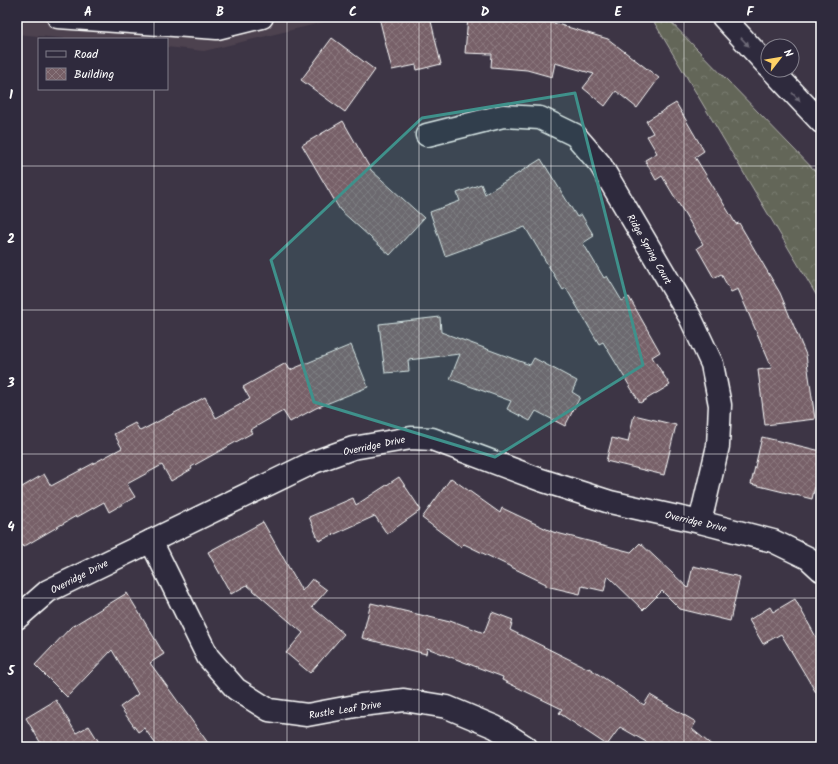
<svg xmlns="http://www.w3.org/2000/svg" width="838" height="764" font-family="Kalam,sans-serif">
<defs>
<pattern id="forest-crowns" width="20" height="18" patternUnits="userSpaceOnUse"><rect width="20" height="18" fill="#636658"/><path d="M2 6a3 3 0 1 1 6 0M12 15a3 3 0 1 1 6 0" fill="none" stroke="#7a7d71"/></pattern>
<pattern id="building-cross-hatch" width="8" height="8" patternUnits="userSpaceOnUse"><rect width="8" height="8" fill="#776067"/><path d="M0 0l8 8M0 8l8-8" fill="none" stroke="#8b787e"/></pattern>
</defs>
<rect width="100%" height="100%" fill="#3d3545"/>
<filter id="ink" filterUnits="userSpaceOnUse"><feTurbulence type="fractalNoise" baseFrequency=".025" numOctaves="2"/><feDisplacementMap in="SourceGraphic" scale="8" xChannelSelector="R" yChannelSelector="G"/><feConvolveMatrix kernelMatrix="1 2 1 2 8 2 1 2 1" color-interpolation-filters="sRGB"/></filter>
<g filter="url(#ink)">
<polygon fill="#4e424f" points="17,17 345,17 204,51 167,47 167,39 72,39 17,34"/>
<polygon fill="url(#forest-crowns)" stroke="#b1b2ac" points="651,17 666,17 821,177 821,303"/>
<g fill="url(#building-cross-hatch)" stroke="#fff">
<polygon points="379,17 430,17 441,64 417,70 416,65 392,70"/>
<polygon points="468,17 533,17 608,39 659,78 637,108 616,91 605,106 583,88 594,74 555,63 552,77 527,70 491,67 492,54 465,53"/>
<polygon points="332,38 375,70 345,112 301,80"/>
<polygon points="676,103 704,151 695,157 736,224 739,223 780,293 806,355 815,419 765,425 758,370 772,368 738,289 731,292 721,274 714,278 697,248 703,244 662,176 656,180 645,160 657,153 647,136 653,133 646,121"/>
<polygon points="343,121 371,170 424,218 390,255 340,210 302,145"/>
<polygon points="541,159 577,217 581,214 594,236 583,243 604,278 607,276 622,301 629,297 660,352 652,357 670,385 640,403 603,342 599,344 566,288 563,290 525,227 445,256 430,212 460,201 457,193 481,184 485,194"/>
<polygon points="440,317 441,332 530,365 534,358 577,381 572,392 580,397 565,426 536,411 530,421 507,409 511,401 450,379 460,354 408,360 409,371 385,373 379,324"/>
<polygon points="351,345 368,387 316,408 290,422 283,411 250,430 252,433 191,467 192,469 171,481 162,465 127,484 135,497 109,512 104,502 77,517 76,516 23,547 17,537 17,490 44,474 51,486 122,448 114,434 135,423 140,431 205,397 216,418 250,399 243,387 286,363 290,370"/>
<polygon points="634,415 676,425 664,475 606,461 612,438 628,442"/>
<polygon points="762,437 821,451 821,460 812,499 751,484"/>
<polygon points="399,477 421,510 387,534 375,516 319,541 309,517 353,498 356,505"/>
<polygon points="451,478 500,513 502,508 553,532 631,552 640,543 688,588 693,566 740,577 730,621 680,609 662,591 643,610 608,576 604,591 582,586 580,594 546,586 546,584 464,544 461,547 422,518"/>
<polygon points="263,522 302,591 312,579 327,590 312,607 344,634 310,673 286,653 303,633 247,585 231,594 208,552"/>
<polygon points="127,593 164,654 150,663 211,747 158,747 144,728 138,732 120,707 138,694 112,650 67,697 35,665 71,627"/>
<polygon points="795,599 816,637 821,634 821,701 781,634 763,644 749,620 770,607 773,612"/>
<polygon points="371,603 450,622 450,620 484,633 492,612 513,620 510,630 589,669 589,668 644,705 650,695 696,722 692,729 714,747 655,747 620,727 607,745 559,713 562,709 502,680 503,677 427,648 426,654 362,638"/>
<polygon points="56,700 76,733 89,726 102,747 43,747 26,718"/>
</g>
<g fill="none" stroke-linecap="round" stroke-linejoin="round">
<g stroke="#fff" stroke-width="25">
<g id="minor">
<polyline points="58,17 217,28 262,17"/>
<polyline points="427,135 503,116 540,118 575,135 600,164 690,317 712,364 720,405 718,446 700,522"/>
<polyline points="151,541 208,657 236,689 269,710 307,715 361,705 404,700 447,707 495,727 526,747"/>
<polyline points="17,618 48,591 314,462 353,448 411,438 432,439 541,480 610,502 700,522 773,541 808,558 821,570"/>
</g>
</g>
<g stroke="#fff" stroke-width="25">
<g id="highway">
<polyline points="723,17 768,66"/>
<polyline points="772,70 821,122"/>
</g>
</g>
<use href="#minor" stroke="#2f2a3d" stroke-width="22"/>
<use href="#highway" stroke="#2f2a3d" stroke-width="22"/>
</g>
<defs><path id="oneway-solid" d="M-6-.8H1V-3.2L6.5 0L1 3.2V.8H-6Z"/></defs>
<g fill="#6d6a77">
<use href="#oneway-solid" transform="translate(745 42) rotate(47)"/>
<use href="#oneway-solid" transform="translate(796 97) rotate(47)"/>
</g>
</g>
<path fill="#3f918b" fill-opacity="0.2" stroke="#3f918b" stroke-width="3" stroke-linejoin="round" d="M575,93l68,272 -148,92 -181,-55 -43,-142 151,-142z"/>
<path fill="none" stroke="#fff" stroke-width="1" stroke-opacity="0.55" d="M154,17v22M287,17v730M419,17v730M551,17v730M684,17v730M154,89v658M17,166h804M17,310h804M17,454h804M17,598h804"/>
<g text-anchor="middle" stroke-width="3" stroke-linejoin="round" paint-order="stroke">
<g font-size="10" fill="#fff" stroke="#2f2a3d">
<text transform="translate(650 249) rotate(60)" y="4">Ridge Spring Court</text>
<text transform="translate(374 445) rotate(-12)" y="4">Overridge Drive</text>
<text transform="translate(696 521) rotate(13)" y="4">Overridge Drive</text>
<text transform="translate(79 576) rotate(-27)" y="4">Overridge Drive</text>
<text transform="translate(345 709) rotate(-9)" y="4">Rustle Leaf Drive</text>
</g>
</g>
<rect width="838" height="764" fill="none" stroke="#2f2a3d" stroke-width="44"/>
<rect x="38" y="38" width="130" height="52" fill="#2f2a3d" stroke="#827f8b"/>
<rect x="46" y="51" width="20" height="6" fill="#2f2a3d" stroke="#827f8b"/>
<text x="74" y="58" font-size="12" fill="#ffffff">Road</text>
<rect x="46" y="68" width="20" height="12" fill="url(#building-cross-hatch)" stroke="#827f8b"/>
<text x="74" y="78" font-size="12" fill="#ffffff">Building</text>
<g transform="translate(780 58) rotate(59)"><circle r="19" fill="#2f2a3d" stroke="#827f8b"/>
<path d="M0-3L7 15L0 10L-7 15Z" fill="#ffd166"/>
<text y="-6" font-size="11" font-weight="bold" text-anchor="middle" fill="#ffffff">N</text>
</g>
<rect x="22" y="22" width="794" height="720" fill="none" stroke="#fff" stroke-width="1.5"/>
<g font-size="13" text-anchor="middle" font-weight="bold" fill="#fff">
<text x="88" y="16">A</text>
<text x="220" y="16">B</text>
<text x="353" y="16">C</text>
<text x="485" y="16">D</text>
<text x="618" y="16">E</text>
<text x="750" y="16">F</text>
<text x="11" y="99">1</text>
<text x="11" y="243">2</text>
<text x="11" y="387">3</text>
<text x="11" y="531">4</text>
<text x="11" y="675">5</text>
</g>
</svg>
